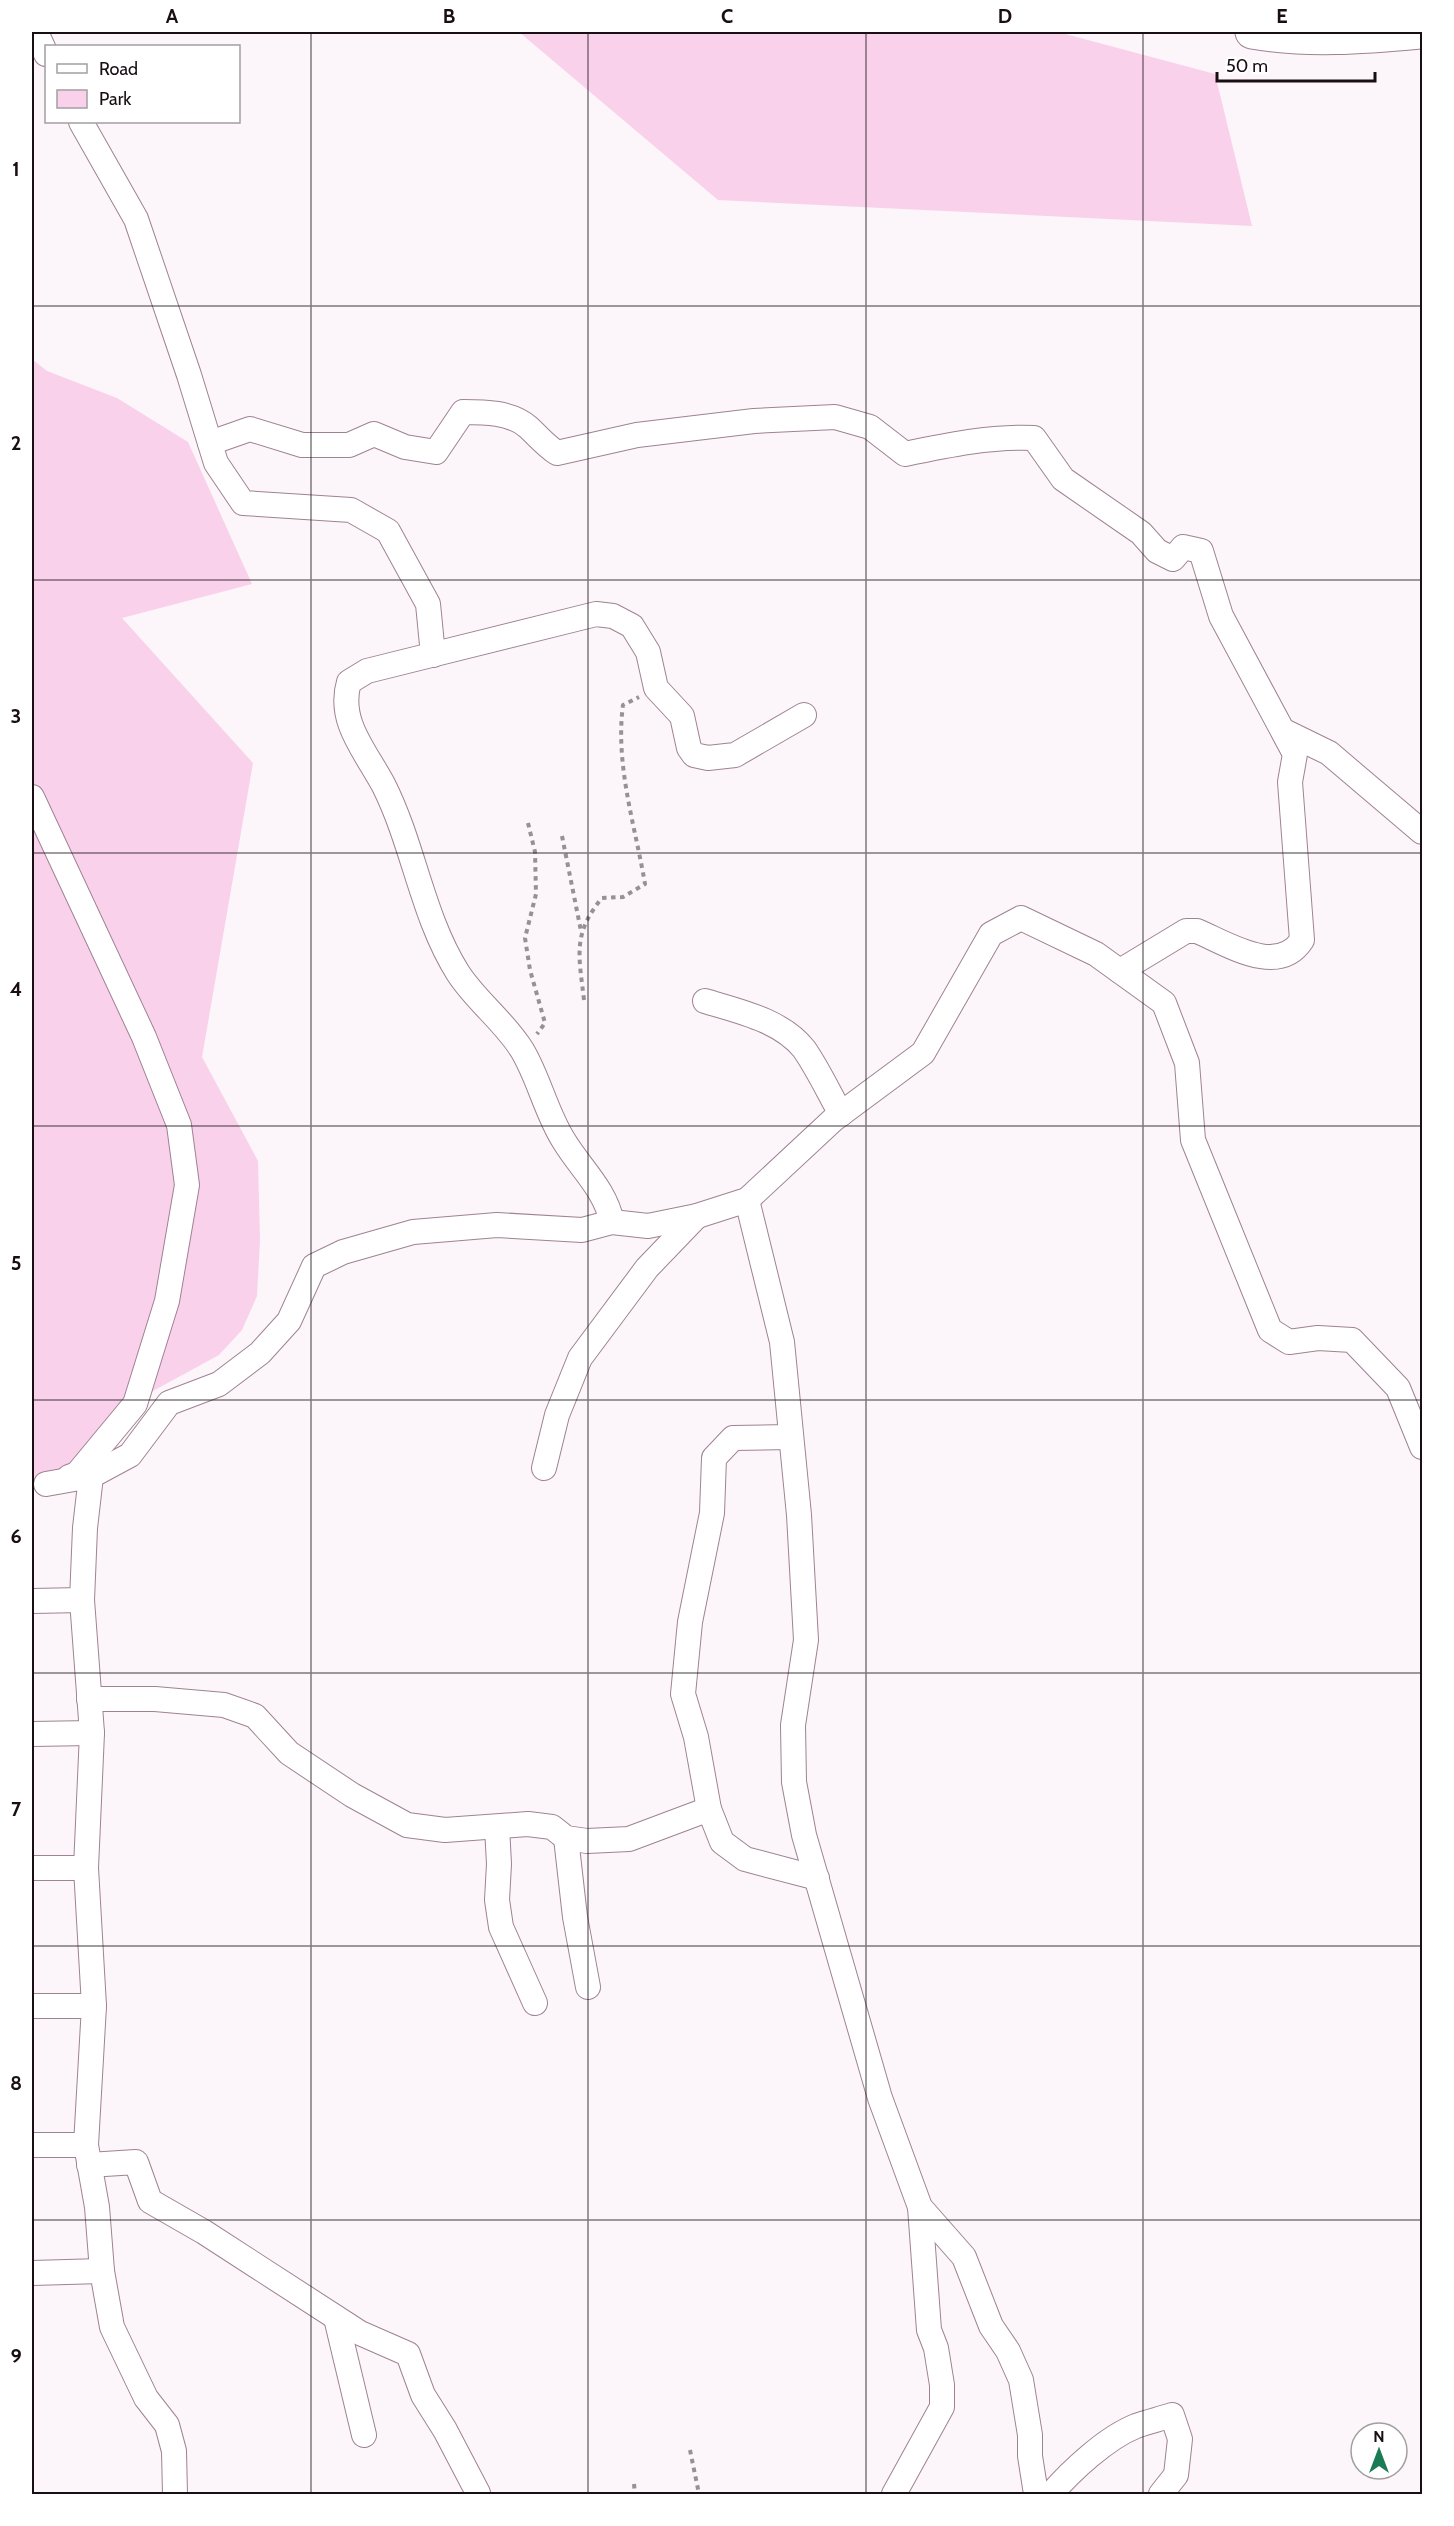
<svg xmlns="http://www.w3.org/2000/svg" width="1454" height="2526" font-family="Cabin,sans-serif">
<rect width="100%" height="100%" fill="#fcf5f9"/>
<g fill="#fad1eb">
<polygon points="519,32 1058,32 1215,74 1252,226 718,200"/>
<polygon points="32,359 47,371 117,398 188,442 252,584 122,618 253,763 202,1057 258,1161 260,1240 257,1296 242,1330 219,1355 153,1391 119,1437 77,1474 32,1489"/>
</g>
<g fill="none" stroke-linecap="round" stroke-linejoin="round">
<g stroke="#9f8294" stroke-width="26">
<g id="minor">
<polyline points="36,32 46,54"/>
<polyline points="81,122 136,219 189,375 216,463 243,503 351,510 388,531 428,604 433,655"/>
<path d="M210,443l40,-14 52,16h47l25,-11 31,13 31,5 27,-40c21,0 48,0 65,15 10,9 17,18 29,26l80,-18 117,-14 81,-4 35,10 35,27c43,-9 86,-18 129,-16l29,41 78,54 16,18 16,8 10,-12 18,4 20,65 74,138 -5,28 12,158c-24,37 -74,4 -105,-9h-11l-66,40"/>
<polyline points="1284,731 1329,753 1422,832"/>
<polyline points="32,797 144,1037 179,1125 187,1185 167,1301 135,1404 77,1474 69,1477"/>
<path d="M705,1001c33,10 76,19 99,48 14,20 25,44 37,65"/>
<polyline points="747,1200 782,1342 799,1515 806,1640 793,1725 794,1782 804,1835 880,2098 920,2207 964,2257 991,2326 1008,2351 1021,2380 1030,2435 1030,2456 1036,2494"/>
<path d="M612,1222c-7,-33 -31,-53 -48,-81 -18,-28 -25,-63 -42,-91 -18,-29 -46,-49 -64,-77 -36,-57 -44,-127 -74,-187 -17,-33 -47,-64 -35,-104l18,-11 229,-57 17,2 19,10 16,26 8,36 26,28 7,32 5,7 14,3 27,-3 69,-40"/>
<polyline points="791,1437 733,1438 714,1458 712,1513 690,1622 683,1694 696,1737 709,1809 722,1842 745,1859 817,1878"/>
<polyline points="544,1468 557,1415 580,1358 647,1268 697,1216"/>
<polyline points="91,1476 85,1528 82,1600 92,1733 86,1868 94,2006 86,2145 97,2207 102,2271 112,2327 146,2398 167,2425 174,2451 175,2494"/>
<polyline points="46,1484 91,1476 130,1455 169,1403 219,1384 260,1353 289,1321 314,1266 343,1252 413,1232 497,1225 582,1230 612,1222 648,1226 697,1216 747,1200 834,1119 923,1053 991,934 1021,918 1096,954 1164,1003 1187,1063 1193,1140 1270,1330 1289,1342 1318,1338 1352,1340 1398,1388 1422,1447"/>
<polyline points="32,1601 82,1600"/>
<polyline points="89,1699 155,1699 224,1705 255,1716 289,1753 352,1795 407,1825 445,1830 528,1824 552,1827 566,1838 587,1841 629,1839 709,1809"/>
<polyline points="32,1734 92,1733"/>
<polyline points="497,1827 499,1864 497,1900 501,1927 535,2003"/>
<polyline points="566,1838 575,1917 588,1987"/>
<polyline points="32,1868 86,1868"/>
<polyline points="32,2006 94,2006"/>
<polyline points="32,2145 86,2145"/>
<polyline points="89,2165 136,2162 150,2201 204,2232 360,2333 408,2354 423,2395 445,2430 478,2493"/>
<polyline points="32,2273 102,2271"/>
<polyline points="336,2318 364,2435"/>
<polyline points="894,2494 942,2407 942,2385 936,2348 929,2330 920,2207"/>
<path d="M1051,2494c20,-23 55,-56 85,-68 11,-4 24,-7 36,-11l8,24 -4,36 -15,19"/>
</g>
</g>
<g stroke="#9f8294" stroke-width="35">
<path id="trunk" d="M1252,32c55,10 113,5 168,0"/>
</g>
<g stroke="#989095" stroke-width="4" stroke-dasharray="4.5 4.5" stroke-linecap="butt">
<polyline points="528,823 535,852 536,894 525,938 530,970 545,1023 537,1034"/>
<polyline points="562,836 581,931"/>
<path d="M584,1000c-5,-44 -12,-66 18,-102l21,-1 22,-13c-10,-59 -30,-119 -22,-179l16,-8"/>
<polyline points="690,2450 699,2494"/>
<polyline points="634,2484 635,2494"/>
</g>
<use href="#minor" stroke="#fff" stroke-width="24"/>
<use href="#trunk" stroke="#fff" stroke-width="33"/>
</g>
<path fill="none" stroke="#180e14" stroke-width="1.5" stroke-opacity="0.55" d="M311,32v2462M588,32v2462M866,32v2462M1143,32v2462M32,306h1390M32,580h1390M32,853h1390M32,1126h1390M32,1400h1390M32,1673h1390M32,1946h1390M32,2220h1390"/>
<rect width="1454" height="2526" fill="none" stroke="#ffffff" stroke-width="66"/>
<rect x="45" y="45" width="195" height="78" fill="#ffffff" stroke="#a39fa1" stroke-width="1.5"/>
<rect x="57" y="64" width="30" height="9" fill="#ffffff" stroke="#a39fa1" stroke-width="1.5"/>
<text x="99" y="75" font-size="18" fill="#180e14">Road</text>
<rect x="57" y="90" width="30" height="18" fill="#fad1eb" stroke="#a39fa1" stroke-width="1.5"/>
<text x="99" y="105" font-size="18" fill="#180e14">Park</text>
<g transform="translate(1379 2451)"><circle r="28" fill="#ffffff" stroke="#a39fa1" stroke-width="1.5"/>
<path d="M0-4.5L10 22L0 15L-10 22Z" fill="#1a7c54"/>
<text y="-9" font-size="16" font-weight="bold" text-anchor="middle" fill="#180e14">N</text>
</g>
<path d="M1217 72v9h158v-9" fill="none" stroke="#180e14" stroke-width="3"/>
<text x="1226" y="72" font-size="18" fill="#180e14" stroke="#ffffff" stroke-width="4.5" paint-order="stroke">50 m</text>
<rect x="33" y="33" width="1388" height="2460" fill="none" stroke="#180e14" stroke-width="2"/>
<g font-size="20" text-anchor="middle" font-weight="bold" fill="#180e14">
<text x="172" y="23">A</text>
<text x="449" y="23">B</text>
<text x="727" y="23">C</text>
<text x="1005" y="23">D</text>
<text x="1282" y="23">E</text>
<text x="16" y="176">1</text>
<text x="16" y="450">2</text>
<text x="16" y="723">3</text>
<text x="16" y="996">4</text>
<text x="16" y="1270">5</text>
<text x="16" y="1543">6</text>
<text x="16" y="1816">7</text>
<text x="16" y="2090">8</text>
<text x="16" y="2363">9</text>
</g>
</svg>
